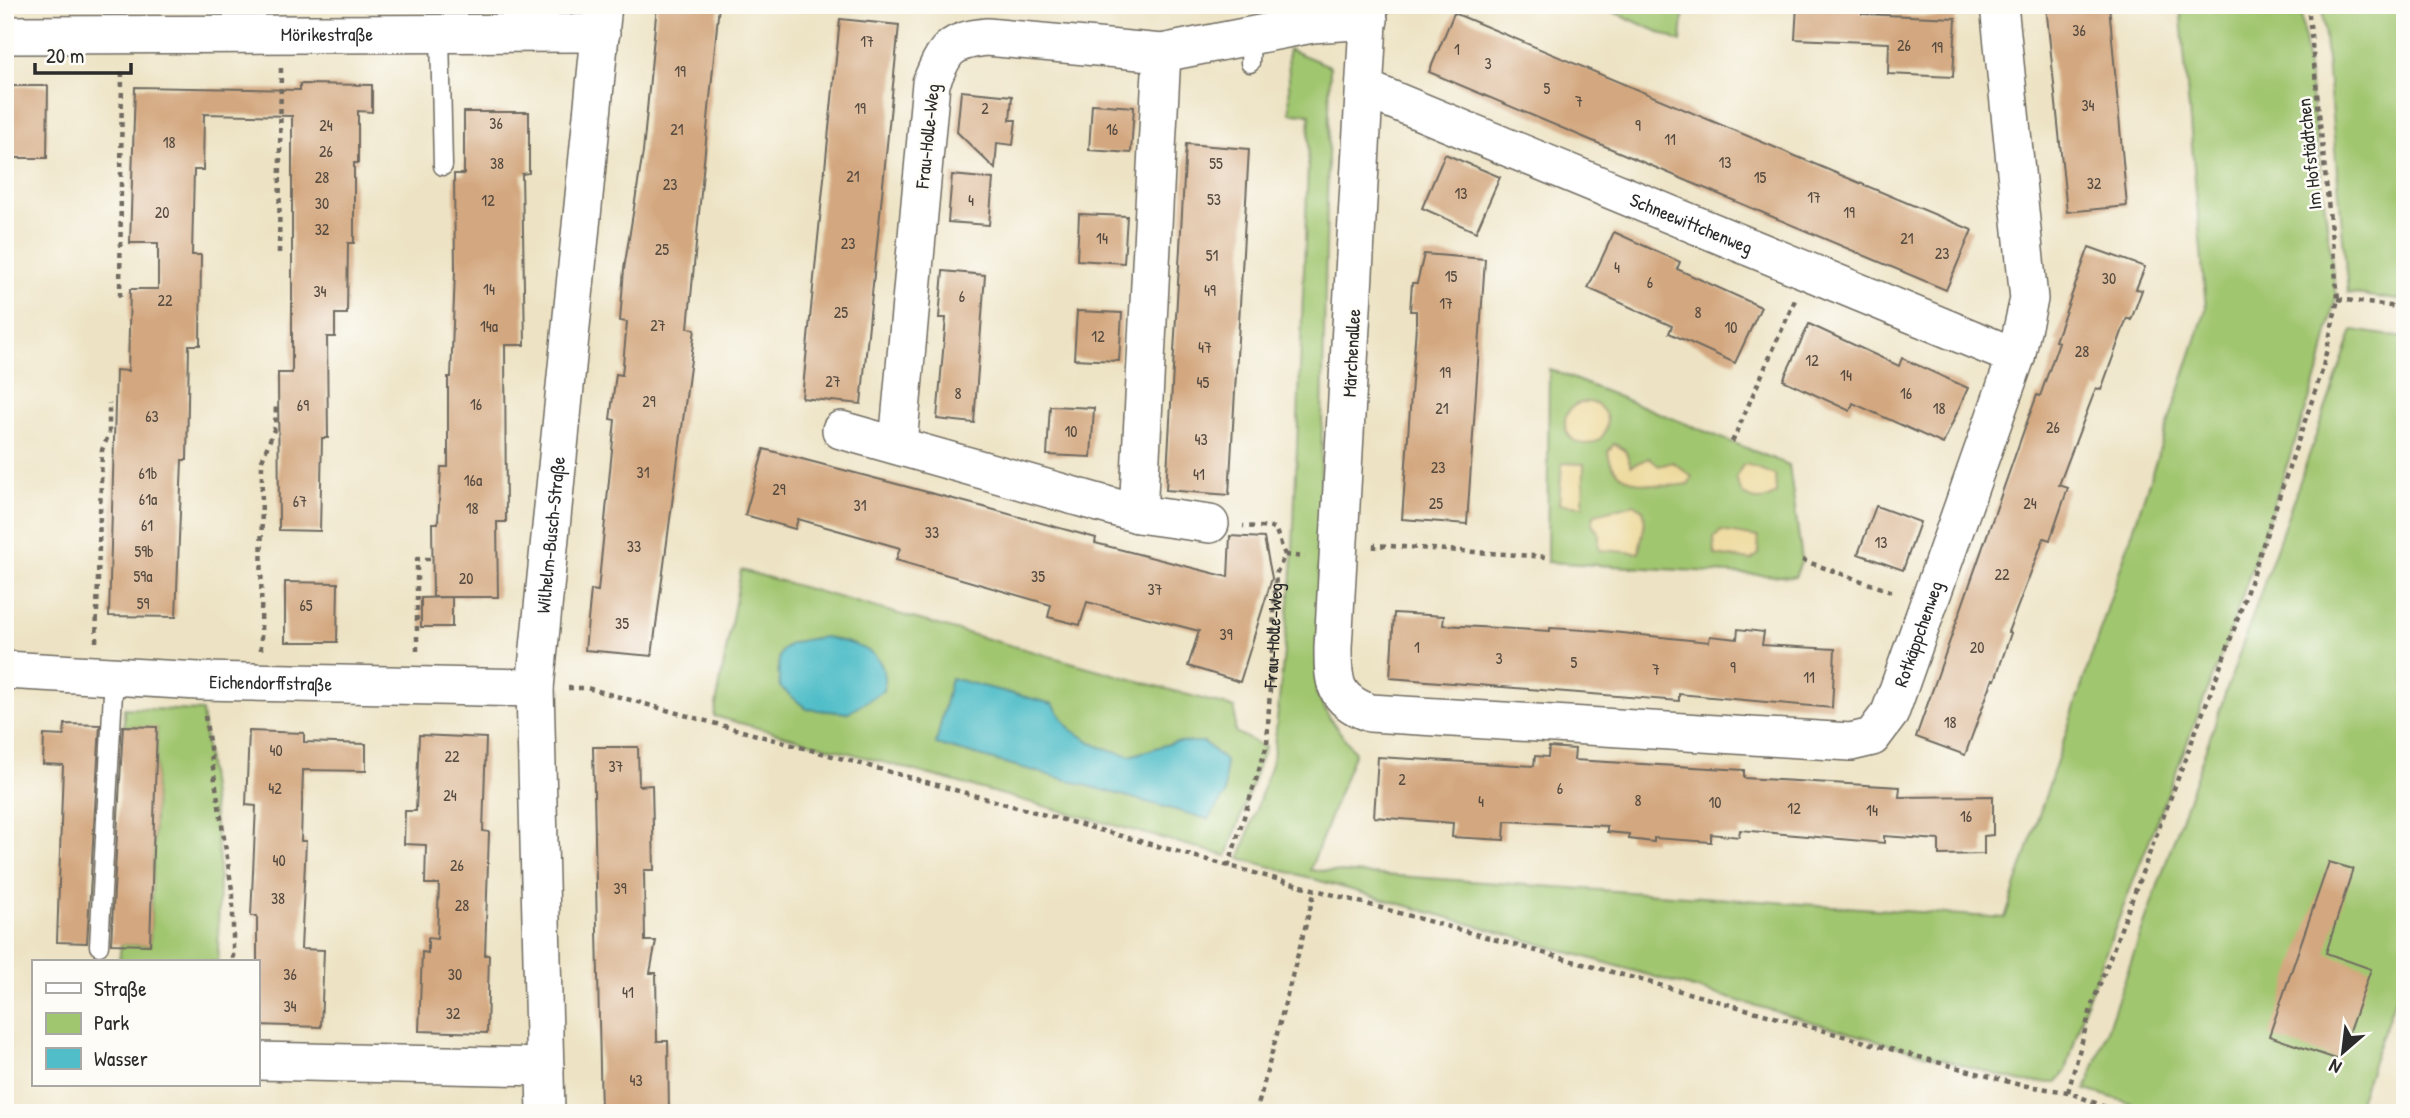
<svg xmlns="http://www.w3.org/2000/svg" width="2410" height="1118" font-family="'Patrick Hand',sans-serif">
<rect width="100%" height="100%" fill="#fdfcf7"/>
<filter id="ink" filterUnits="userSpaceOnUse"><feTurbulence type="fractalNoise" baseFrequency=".0143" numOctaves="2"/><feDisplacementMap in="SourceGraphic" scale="14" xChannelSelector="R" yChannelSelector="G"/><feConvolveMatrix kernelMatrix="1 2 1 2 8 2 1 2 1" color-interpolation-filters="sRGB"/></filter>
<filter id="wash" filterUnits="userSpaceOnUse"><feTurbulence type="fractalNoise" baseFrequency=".00686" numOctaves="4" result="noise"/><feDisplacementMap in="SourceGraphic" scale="28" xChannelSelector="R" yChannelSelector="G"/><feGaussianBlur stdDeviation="1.57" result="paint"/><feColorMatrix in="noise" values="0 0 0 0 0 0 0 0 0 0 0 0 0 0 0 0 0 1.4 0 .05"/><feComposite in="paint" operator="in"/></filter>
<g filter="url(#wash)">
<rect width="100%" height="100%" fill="#ede3c4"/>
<g fill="#a1c670" stroke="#66784e" stroke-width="2">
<polygon points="1598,5 1684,5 1681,42"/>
<polygon points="2180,5 2300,5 2336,297 2320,368 2229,635 2086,1003 2066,1071 2056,1083 2022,1082 1240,858 1273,758 1292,574 1310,114 1290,113 1288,49 1330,66 1316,693 1330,719 1355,752 1310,870 2005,918 2206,309"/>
<polygon points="2322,5 2405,5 2405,301 2348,293"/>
<polygon points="2353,330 2405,338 2405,970 2355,1113 2165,1113 2086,1090"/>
<polygon points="1549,369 1789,465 1802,560 1795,577 1547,562"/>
<polygon points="741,570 1235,708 1235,732 1265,747 1227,856 714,716"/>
<polygon points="124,708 202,711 219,859 218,962 119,962 121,944 150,945 157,728 124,726"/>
</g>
<g fill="#eeda9e" stroke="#8c8264" stroke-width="2">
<circle cx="1586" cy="423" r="21"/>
<path d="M1614,444l11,6 6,16 18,-8 10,8 14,-4 19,15 -3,7c-27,4 -78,4 -81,-33z"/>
<polygon points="1562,463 1584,464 1583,506 1559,504"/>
<path d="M1746,464l29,11 1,18c-11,10 -22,9 -34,1l-6,-16 6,-12z"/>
<path d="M1634,504l9,6c5,13 -3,29 -4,43l-40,-3v-16l-7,-11 3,-9z"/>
<polygon points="1721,531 1758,537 1759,554 1751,560 1715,555 1714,538"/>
</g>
<g fill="#50bdc8" stroke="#3e747a" stroke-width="2">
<path d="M825,637c33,8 66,13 58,54l-35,22 -41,-4 -27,-22c-6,-45 4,-44 45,-50z"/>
<polygon points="951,678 1053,704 1070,729 1098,746 1130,756 1175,742 1204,742 1225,761 1225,795 1208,819 936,744"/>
</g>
<g id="blocks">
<g fill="#d3a77f">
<polygon points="657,5 719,5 688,328 695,329 652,656 585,650 591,590 598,591 615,420 610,419 616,374 622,375 627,322 620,321 624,269 643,152"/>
<polygon points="1797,5 1862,5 1862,14 1956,18 1953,77 1888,74 1889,43 1795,39"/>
<polygon points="2046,5 2109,5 2127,206 2067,212"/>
<polygon points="1454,13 1972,230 1946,290 1429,72"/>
<polygon points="840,19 899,25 861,404 802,398"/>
<polygon points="300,84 372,85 372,112 358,111 358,163 354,163 354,243 348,243 347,314 335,314 335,337 327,337 328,438 322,438 320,531 279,530 278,373 292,373 292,116 204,114 203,170 194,170 192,255 201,255 200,345 189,345 187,460 182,460 176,617 109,616 116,370 128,371 130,289 158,289 158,243 130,243 135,87 300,90"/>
<polygon points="8,86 48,86 47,158 5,158"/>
<polygon points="961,91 1012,96 1010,120 1016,120 1013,145 997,143 995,169 957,132"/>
<polygon points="1092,104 1134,107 1131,153 1089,150"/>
<polygon points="464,112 529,112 529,173 522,174 525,345 505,345 506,522 497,522 498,597 433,597 432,523 438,523 441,467 448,467 448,377 451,377 455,271 454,174 464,174"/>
<polygon points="1186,144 1249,149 1229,495 1166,490"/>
<polygon points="1445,154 1500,177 1476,232 1422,208"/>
<polygon points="952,175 993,179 989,225 948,222"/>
<polygon points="1079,214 1127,216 1124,263 1077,260"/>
<polygon points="1614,232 1680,262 1677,269 1761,307 1735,363 1669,333 1672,326 1588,288"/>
<polygon points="2089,247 2145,267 2136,289 2142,290 2131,320 2127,318 2101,390 2096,388 2059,485 2068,488 2050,540 2044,538 2008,632 2011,633 1995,680 1993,679 1965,755 1916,737 2024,430 2037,395 2040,396 2059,342 2055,341"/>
<polygon points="1424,254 1485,259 1467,524 1402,519 1416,326 1416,311 1410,311 1412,283 1417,283"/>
<polygon points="943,271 985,275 974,423 937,419 946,318 939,318"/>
<polygon points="1077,311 1122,313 1119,361 1074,359"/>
<polygon points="1809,324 1899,366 1902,358 1968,388 1943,444 1853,403 1850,411 1783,380"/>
<polygon points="1050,406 1094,408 1091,457 1047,455"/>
<polygon points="764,449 980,506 1096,538 1095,543 1228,577 1230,536 1264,538 1272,578 1240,682 1188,666 1199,631 1087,602 1080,625 1048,617 1051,605 896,560 900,548 798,519 795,529 745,515"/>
<polygon points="1876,506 1920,522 1903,570 1858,554"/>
<polygon points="285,582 338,583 337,642 285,642"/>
<polygon points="452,597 452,627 421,627 421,598"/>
<polygon points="1394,613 1444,616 1443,625 1550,631 1550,628 1602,631 1709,642 1710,636 1737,639 1738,629 1764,632 1762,645 1835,649 1832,708 1679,694 1679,701 1390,678"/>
<polygon points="65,724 100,725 87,943 57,942 63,765 43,764 44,735 64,736"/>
<polygon points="123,726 157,727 150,945 111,944"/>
<polygon points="249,731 304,733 304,742 366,744 366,771 303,770 301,841 306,841 301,949 324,950 321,1027 257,1025 257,916 251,916 256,806 246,805"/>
<polygon points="419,735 486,738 483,831 489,832 485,955 489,955 487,1033 419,1031 422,952 428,953 428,938 437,939 439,884 425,884 426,845 404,844 405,811 416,811"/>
<polygon points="593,747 638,747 639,786 652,785 654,870 644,870 645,941 656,941 650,973 656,973 657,1041 668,1041 669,1113 601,1112"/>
<polygon points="1549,747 1575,749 1574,760 1744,770 1744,778 1900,787 1899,797 1993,796 1993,835 1984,836 1984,854 1939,855 1939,840 1884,836 1884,843 1740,830 1739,837 1711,834 1711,842 1654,838 1654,842 1629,839 1629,834 1607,832 1607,826 1505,821 1504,840 1452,837 1453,823 1374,817 1378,757 1534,766 1535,756 1548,757"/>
<polygon points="2329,862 2353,869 2326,953 2371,969 2339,1060 2269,1036"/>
</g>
</g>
</g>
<g filter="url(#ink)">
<use href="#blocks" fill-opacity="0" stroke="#6f6b61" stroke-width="2"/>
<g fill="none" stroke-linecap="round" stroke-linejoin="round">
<g stroke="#6f6b61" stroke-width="21">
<g id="lane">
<polyline points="440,34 443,166"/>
<polyline points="1250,63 1251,37"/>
<polyline points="99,946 114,675"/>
</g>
</g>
<g stroke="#6f6b61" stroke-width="40">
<g id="street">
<path id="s2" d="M1369,5l-36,643c0,35 1,52 37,65l481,29 21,-5 18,-24 126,-356 13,-58 -30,-294"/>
<path id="s3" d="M5,35l596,-2"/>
<polyline points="1162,53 1312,24 1369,20"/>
<path id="s4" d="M1366,89l650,268"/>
<path d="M841,430l297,84 24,-461 -175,-16c-38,4 -42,12 -56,46l-33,361"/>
<polyline points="1138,514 1210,524"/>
<path id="s5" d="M5,670l194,11 336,7"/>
<polyline points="257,1061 545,1067"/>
<path id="s6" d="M546,1113l-11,-425 68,-683"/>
</g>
</g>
<g stroke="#6f6b61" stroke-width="4.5" stroke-dasharray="5 5" stroke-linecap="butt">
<polyline points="279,253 281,66"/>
<polyline points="120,297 122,67"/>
<polyline points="2338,299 2405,308"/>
<polyline points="1732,442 1795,300"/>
<polyline points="1375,549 1375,545 1547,557"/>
<polyline points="1285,555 1305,557"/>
<polyline points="1802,560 1896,593"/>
<polyline points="96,642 102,450 109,434 109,403"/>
<polyline points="261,650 262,460 275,427 276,405"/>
<polyline points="417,651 417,559 433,559"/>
<polyline points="568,688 587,688 2020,1085 2068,1092 2120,1113"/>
<polyline points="205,716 233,896 233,962"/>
<path id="s1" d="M1228,867l39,-122 9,-171 9,-19 -10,-27 -32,-2"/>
<polyline points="2068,1092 2092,1005 2230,641 2322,371 2338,299 2308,5"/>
<polyline points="1256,1113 1315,890"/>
</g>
<use href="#lane" stroke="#fff" stroke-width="18"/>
<use href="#street" stroke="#fff" stroke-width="37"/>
</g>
</g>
<g text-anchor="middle" stroke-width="5" stroke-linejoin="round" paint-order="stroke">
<g font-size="16" fill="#554a40">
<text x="2079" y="36">36</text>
<text x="867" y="47">17</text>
<text x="1904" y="51">26</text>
<text x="1937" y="53">19</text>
<text x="1457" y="55">1</text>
<text x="1488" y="69">3</text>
<text x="680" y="77">19</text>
<text x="1547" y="94">5</text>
<text x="1579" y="107">7</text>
<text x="2088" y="111">34</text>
<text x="860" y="114">19</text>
<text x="985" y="114">2</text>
<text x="496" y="129">36</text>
<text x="326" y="131">24</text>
<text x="1638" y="131">9</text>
<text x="677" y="135">21</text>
<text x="1112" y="135">16</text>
<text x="1670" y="145">11</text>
<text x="169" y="148">18</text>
<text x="326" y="157">26</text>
<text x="1725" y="168">13</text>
<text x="497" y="169">38</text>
<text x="1216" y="169">55</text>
<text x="853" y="182">21</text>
<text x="322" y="183">28</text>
<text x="1760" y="183">15</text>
<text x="2094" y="189">32</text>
<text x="670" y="190">23</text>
<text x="1461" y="199">13</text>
<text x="1814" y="203">17</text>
<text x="1214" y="205">53</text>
<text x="488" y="206">12</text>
<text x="971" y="206">4</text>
<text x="322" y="209">30</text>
<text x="162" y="218">20</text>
<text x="1849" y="218">19</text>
<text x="322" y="235">32</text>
<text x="1102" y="244">14</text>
<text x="1907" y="244">21</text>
<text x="848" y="249">23</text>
<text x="662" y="255">25</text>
<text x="1942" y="259">23</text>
<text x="1212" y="261">51</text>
<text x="1617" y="273">4</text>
<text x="1451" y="282">15</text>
<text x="2109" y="284">30</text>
<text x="1650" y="288">6</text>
<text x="489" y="295">14</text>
<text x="1210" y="296">49</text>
<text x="320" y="297">34</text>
<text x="962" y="302">6</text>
<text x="165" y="306">22</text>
<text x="1446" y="309">17</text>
<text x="841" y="318">25</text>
<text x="1698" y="318">8</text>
<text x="658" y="331">27</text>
<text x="489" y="332">14a</text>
<text x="1731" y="333">10</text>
<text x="1098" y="342">12</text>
<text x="1205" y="353">47</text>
<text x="2082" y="357">28</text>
<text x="1812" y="366">12</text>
<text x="1445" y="378">19</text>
<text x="1846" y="381">14</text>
<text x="833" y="387">27</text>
<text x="1203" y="388">45</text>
<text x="958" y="399">8</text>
<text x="1906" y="399">16</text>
<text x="649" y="407">29</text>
<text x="476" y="410">16</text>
<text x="303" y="411">69</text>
<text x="1442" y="414">21</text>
<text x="1939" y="414">18</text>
<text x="152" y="422">63</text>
<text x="2053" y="433">26</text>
<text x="1071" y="437">10</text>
<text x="1201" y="445">43</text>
<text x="1438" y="473">23</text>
<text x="643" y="478">31</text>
<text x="148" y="479">61b</text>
<text x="1199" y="480">41</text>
<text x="473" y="486">16a</text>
<text x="779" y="495">29</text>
<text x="148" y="505">61a</text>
<text x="300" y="507">67</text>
<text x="1436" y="509">25</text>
<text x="2030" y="509">24</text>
<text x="860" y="511">31</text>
<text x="472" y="514">18</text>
<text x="147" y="531">61</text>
<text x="932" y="538">33</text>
<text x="1881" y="548">13</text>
<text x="634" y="552">33</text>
<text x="144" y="557">59b</text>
<text x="2002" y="580">22</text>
<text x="143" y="582">59a</text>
<text x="1038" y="582">35</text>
<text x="466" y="584">20</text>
<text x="1155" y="595">37</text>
<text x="143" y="609">59</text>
<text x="306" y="611">65</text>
<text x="622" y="629">35</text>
<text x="1226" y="640">39</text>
<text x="1417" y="653">1</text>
<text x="1977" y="653">20</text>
<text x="1499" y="664">3</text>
<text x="1574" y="668">5</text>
<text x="1733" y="673">9</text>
<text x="1656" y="675">7</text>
<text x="1809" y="683">11</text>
<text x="1950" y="728">18</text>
<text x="276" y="756">40</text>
<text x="452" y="762">22</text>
<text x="616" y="772">37</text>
<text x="1402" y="785">2</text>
<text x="275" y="794">42</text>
<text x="1560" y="794">6</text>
<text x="450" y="801">24</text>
<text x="1638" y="806">8</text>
<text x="1481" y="807">4</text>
<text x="1715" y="808">10</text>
<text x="1794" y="814">12</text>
<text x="1872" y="816">14</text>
<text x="1966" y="822">16</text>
<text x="279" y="866">40</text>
<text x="457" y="871">26</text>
<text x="620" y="894">39</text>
<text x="278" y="904">38</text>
<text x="462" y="911">28</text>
<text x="290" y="980">36</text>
<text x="455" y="980">30</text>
<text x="628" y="998">41</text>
<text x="290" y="1012">34</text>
<text x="453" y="1019">32</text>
<text x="636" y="1086">43</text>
</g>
<g font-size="19" fill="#2b2b2b" stroke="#fdfcf7">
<text dy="7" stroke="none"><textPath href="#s3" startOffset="322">Mörikestraße</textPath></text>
<text transform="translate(927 136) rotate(-84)" y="7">Frau-Holle-Weg</text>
<text transform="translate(2309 154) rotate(-96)" y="7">Im Hofstädtchen</text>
<text dy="7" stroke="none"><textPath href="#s4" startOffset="352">Schneewittchenweg</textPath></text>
<text transform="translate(1351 353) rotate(-87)" y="7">Märchenallee</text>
<text dy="7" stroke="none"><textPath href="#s6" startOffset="579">Wilhelm-Busch-Straße</textPath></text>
<text dy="7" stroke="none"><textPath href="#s2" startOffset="1344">Rotkäppchenweg</textPath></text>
<text dy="7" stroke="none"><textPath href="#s1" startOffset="238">Frau-Holle-Weg</textPath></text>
<text dy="7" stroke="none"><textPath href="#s5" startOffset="266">Eichendorffstraße</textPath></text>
</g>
</g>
<rect width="2410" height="1118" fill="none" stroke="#fdfcf7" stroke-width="28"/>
<rect x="32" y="960" width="228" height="126" fill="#fdfcf7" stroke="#a9a8a5" stroke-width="2"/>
<rect x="46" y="983" width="35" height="10" fill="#ffffff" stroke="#a9a8a5" stroke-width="2"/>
<text x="94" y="996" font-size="21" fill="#2b2b2b">Straße</text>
<rect x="46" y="1013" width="35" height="21" fill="#a1c670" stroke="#a9a8a5" stroke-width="2"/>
<text x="94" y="1030" font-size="21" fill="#2b2b2b">Park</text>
<rect x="46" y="1048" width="35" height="21" fill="#50bdc8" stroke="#a9a8a5" stroke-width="2"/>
<text x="94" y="1066" font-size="21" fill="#2b2b2b">Wasser</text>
<g transform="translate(2343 1052) rotate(208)" stroke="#fdfcf7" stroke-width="5" paint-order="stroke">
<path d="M0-5L12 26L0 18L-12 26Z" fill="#2b2b2b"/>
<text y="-10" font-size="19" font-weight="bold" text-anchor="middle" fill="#2b2b2b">N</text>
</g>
<path d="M35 63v10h96v-10" fill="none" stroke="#2b2b2b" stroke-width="3.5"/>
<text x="46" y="63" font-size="21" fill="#2b2b2b" stroke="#fdfcf7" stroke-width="5" paint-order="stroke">20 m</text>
</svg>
